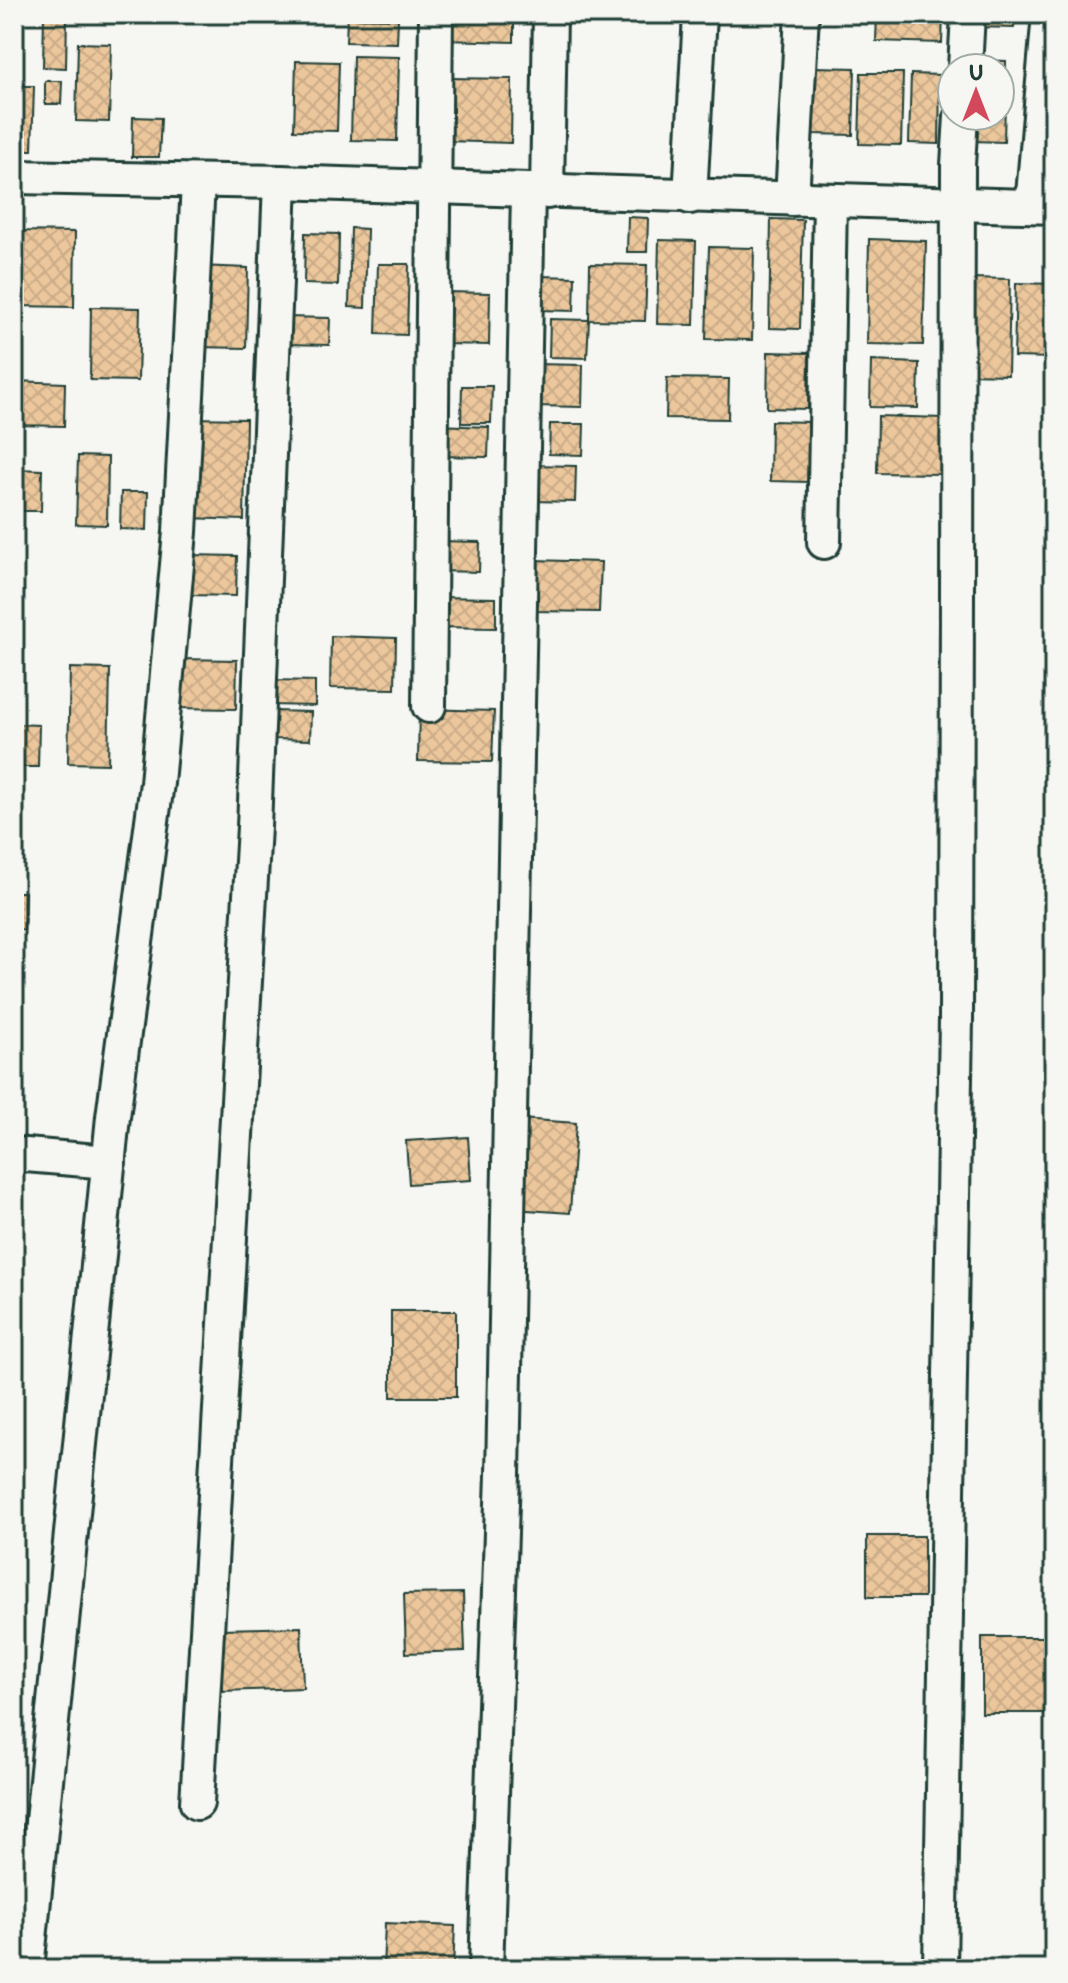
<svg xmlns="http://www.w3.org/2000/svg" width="1068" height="1983" font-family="Itim,sans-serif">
<defs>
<pattern id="building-cross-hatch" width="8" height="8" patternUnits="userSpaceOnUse" patternTransform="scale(2)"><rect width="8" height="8" fill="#ecc79c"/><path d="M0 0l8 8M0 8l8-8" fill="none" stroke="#caac87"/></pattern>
</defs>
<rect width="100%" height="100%" fill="#f6f6f2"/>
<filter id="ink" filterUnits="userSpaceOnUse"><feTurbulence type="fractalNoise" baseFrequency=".0125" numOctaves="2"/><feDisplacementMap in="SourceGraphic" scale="16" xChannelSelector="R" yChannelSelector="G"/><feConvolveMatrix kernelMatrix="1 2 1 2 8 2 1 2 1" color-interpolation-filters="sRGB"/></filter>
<g filter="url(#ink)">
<g fill="url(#building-cross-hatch)" stroke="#1f3d34" stroke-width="2">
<polygon points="44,14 67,14 66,68 43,67"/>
<polygon points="445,14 514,14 514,42 444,40"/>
<polygon points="877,14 943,14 942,43 876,41"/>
<polygon points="978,14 1015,14 1014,28 977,27"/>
<polygon points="347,18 398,19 397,43 346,42"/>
<polygon points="78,43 111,44 109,122 76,121"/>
<polygon points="353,56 399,57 397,141 351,140"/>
<polygon points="974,60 1006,61 1004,142 972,141 973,116 1000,116 1000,68 974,68"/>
<polygon points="296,61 339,62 337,131 294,130"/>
<polygon points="814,67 855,68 853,135 813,134"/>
<polygon points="861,73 903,73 901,145 859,144"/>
<polygon points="911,74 940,75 939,144 909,143"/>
<polygon points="449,78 512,79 511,143 447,141"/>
<polygon points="45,81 62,81 61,104 45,104"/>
<polygon points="14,86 34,86 32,150 14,150"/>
<polygon points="133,117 161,118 159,157 132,157"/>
<polygon points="628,217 648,218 647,252 627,252"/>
<polygon points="771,219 803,220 800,329 769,328"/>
<polygon points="351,228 367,229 365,308 349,307"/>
<polygon points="14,231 75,232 74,307 14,306"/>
<polygon points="305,233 339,234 338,285 304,284"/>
<polygon points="869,239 926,241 923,345 867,344"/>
<polygon points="659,240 696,241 694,325 657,324"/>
<polygon points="709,247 754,248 752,340 706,339"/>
<polygon points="378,264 409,264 407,335 376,334"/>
<polygon points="590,264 647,265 645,321 589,320"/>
<polygon points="198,266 248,268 246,348 196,347"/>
<polygon points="540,276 575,277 574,311 539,310"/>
<polygon points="969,278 1010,279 1008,375 967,374"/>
<polygon points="1016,283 1054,284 1054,358 1014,357"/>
<polygon points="446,292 490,293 489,345 444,344"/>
<polygon points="91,307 140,308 138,381 90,380"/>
<polygon points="285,317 330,318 329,345 285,344"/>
<polygon points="550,319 589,320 587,358 549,357"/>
<polygon points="768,352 809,353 808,409 767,408"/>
<polygon points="871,361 919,363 918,408 870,407"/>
<polygon points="535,364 583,365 582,407 534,406"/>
<polygon points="667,378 729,379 728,419 666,418"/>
<polygon points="14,381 65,383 64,426 14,425"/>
<polygon points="462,386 492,386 491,423 461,423"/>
<polygon points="878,416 943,418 941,474 877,473"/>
<polygon points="190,418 246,419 244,520 188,518"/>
<polygon points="771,421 810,422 809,482 770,481"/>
<polygon points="550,424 584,424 583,455 549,454"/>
<polygon points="436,425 489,427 488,457 435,456"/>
<polygon points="78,456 108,457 107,525 76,524"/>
<polygon points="533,465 576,466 575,502 532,501"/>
<polygon points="14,469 42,470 41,511 14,511"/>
<polygon points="121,492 148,492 147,530 120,529"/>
<polygon points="438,541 480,542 479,572 437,571"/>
<polygon points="189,555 237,556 236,596 188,595"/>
<polygon points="534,560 601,562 599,612 533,611"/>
<polygon points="435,597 496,598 496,628 434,627"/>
<polygon points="331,636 396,638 395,689 330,688"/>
<polygon points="177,659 237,660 236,709 176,708"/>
<polygon points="70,668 110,669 108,764 68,763"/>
<polygon points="271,680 315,681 315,706 270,705"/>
<polygon points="419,709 494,711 492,762 418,761"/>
<polygon points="273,711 311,712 310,740 273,739"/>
<polygon points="14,724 39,725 38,767 14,767"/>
<polygon points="14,892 25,892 24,930 14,930"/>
<polygon points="520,1119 576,1123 570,1213 513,1209"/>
<polygon points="468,1137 471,1180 409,1184 406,1141"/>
<rect x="391" y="1311" width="65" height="86"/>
<rect x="867" y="1536" width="57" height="61"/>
<polygon points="463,1593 465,1651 406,1653 404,1594"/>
<polygon points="301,1627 303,1688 222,1691 220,1629"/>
<rect x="982" y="1637" width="72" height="76"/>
<polygon points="385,1923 455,1926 453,1969 383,1969"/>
</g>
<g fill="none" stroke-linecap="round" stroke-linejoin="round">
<g stroke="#1f3d34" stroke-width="38">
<g id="minor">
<polyline points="965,68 968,14"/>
<polyline points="14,177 280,182 1054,207"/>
<polyline points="547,192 550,14"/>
<polyline points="690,197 700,14"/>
<polyline points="792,199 802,14"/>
<polyline points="1032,206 1049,14"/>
<polyline points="824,542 830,201"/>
<polyline points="429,706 436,14"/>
<polyline points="14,1154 109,1162"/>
<polyline points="197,1803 254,827 280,182"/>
<polyline points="27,1969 113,1117 157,783 180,532 198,183"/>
<polyline points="486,1969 503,1474 528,192"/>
<polyline points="940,1969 956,1019 958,165 961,116"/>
</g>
</g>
<use href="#minor" stroke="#f6f6f2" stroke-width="32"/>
</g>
</g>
<rect width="1068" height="1983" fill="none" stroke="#f6f6f2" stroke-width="48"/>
<rect x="24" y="24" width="1020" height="1935" fill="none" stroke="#1f3d34" stroke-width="3" filter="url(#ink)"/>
<g transform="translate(976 92)"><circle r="38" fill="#f6f6f2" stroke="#a0aca6" stroke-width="2"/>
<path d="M0-6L14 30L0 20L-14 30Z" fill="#d1495b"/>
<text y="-12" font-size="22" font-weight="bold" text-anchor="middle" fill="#1f3d34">U</text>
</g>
</svg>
